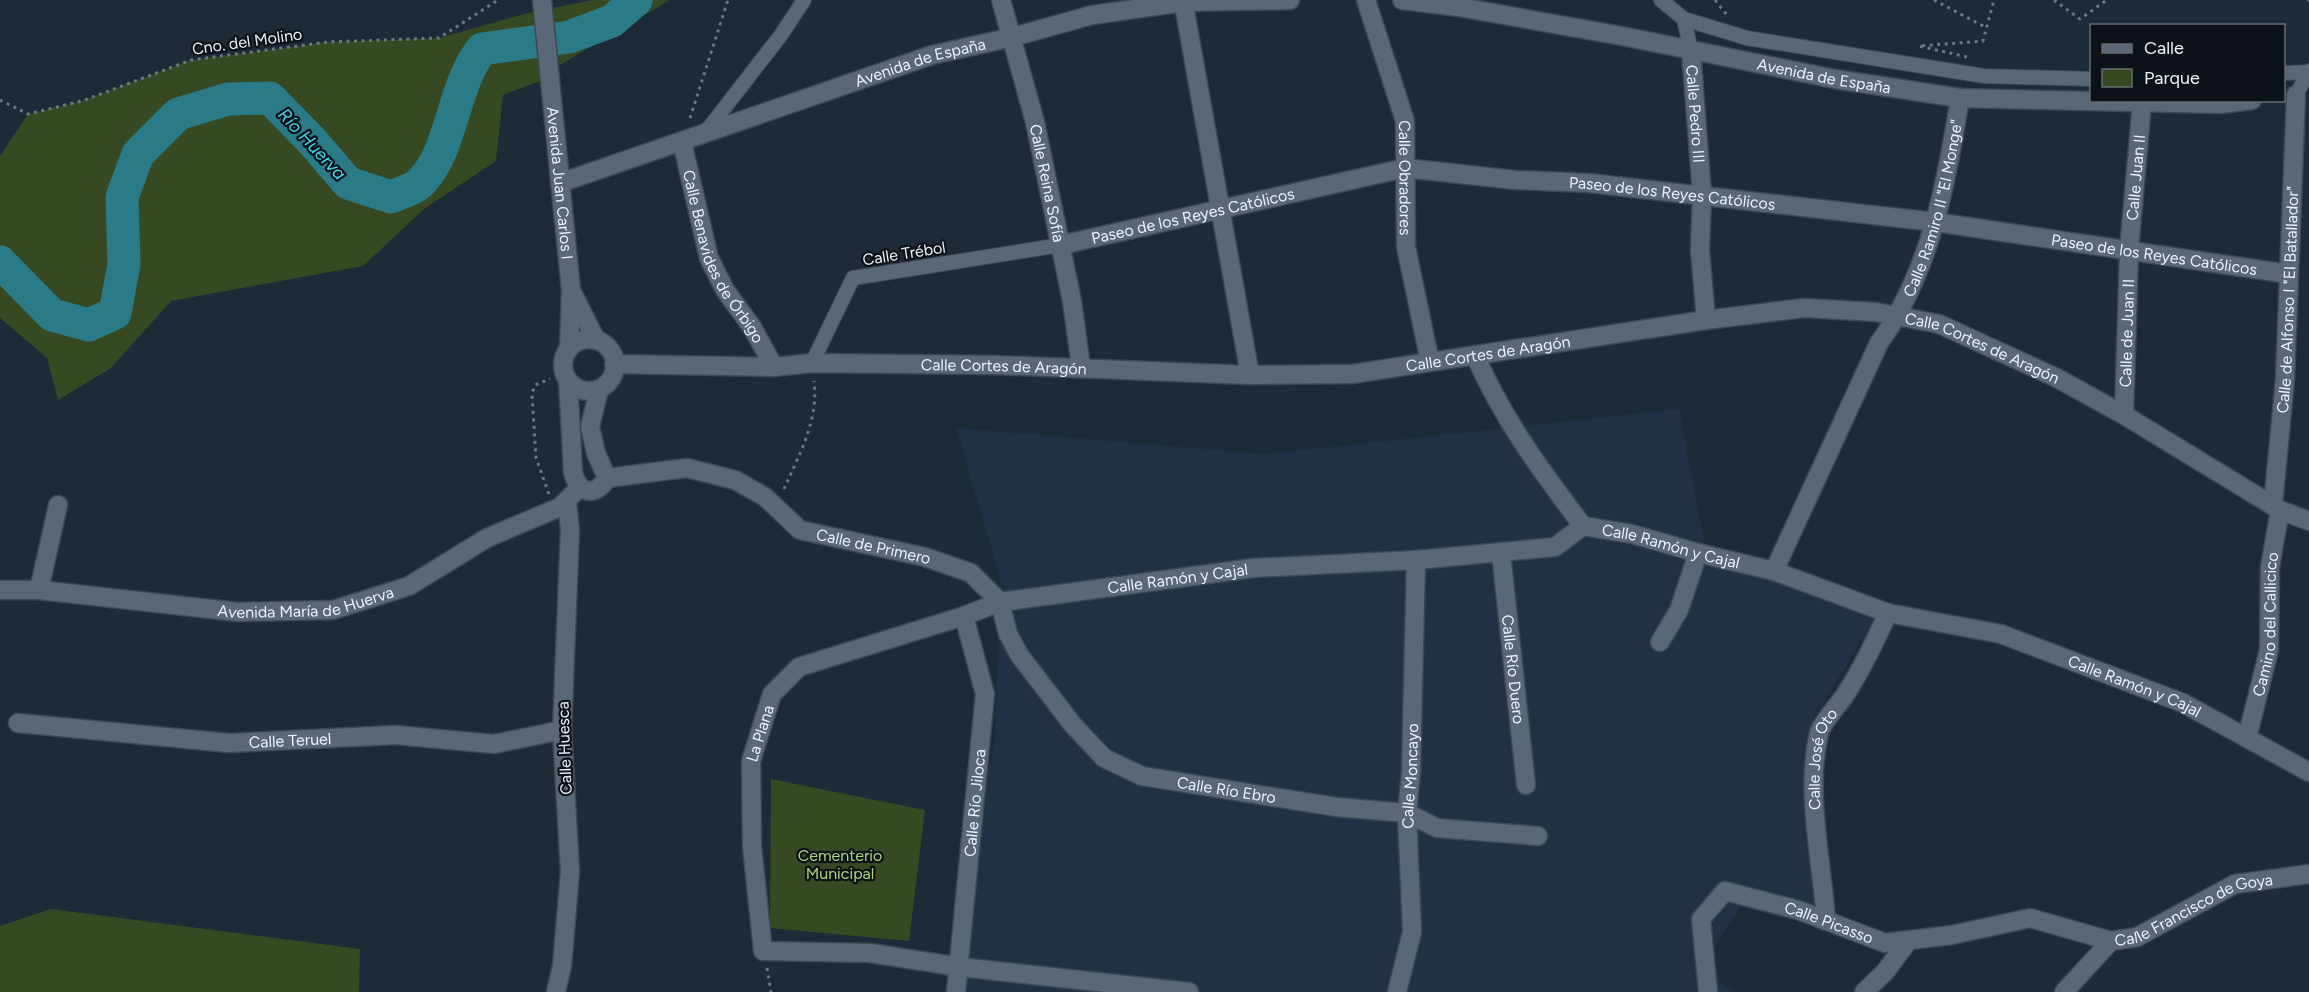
<svg xmlns="http://www.w3.org/2000/svg" width="2309" height="992" font-family="Figtree,sans-serif">
<rect width="100%" height="100%" fill="#1d2a37"/>
<polygon fill="#203144" points="1679,409 1707,556 1881,609 1813,720 1833,918 1743,902 1709,956 1723,985 1739,992 944,992 995,740 1000,578 956,428 1265,454"/>
<g fill="#364922">
<polygon points="592,0 670,0 553,69 548,78 503,95 496,161 424,209 363,266 171,301 111,368 58,400 47,358 0,318 0,156 28,114 82,101 191,60 328,42 439,38 524,14"/>
<polygon points="771,779 925,810 909,941 770,928"/>
<polygon points="51,909 360,949 359,992 0,992 0,926"/>
</g>
<g fill="none" stroke-linecap="round" stroke-linejoin="round">
<path stroke="#2a7b87" stroke-width="33" d="M0,262l52,53 37,10 26,-12 9,-49 -2,-67 16,-43 40,-40 50,-15 42,-1 42,43 36,42 43,14c8,-4 22,-7 29,-14 34,-34 31,-95 62,-134l87,-12 43,-16 24,-21"/>
<g stroke="#3d4853" stroke-width="16">
<g id="pedestrian">
<polyline points="1661,0 1684,19 1691,51"/>
<polyline points="1684,19 1747,38 1984,76 2092,79"/>
<polyline points="2284,73 2308,72"/>
<polyline points="2296,95 2309,71"/>
<polyline points="705,133 781,35 804,0"/>
<polyline points="812,363 853,278 1061,245"/>
</g>
</g>
<g stroke="#3d4853" stroke-width="21">
<g id="minor">
<path id="s1" d="M542,0l29,290 -2,59"/>
<path id="s2" d="M1001,0l34,122 37,179 9,66"/>
<polyline points="1183,0 1250,375"/>
<path id="s3" d="M1366,0l39,121 1,126 24,115"/>
<path id="s4" d="M1402,0l57,7 163,29 213,43 125,19 260,6 32,-4"/>
<path id="s5" d="M1691,51l11,143 -2,56 6,70"/>
<path id="s6" d="M682,142l27,116 16,32 27,37 22,40"/>
<path id="s7" d="M560,183l372,-128 81,-18 79,-22 92,-13 106,-2"/>
<path id="s8" d="M1061,245l344,-77 110,12 74,3 346,39 354,52"/>
<polyline points="573,294 596,340"/>
<circle cx="589" cy="365" r="26"/>
<path d="M1475,355c27,63 67,117 108,171"/>
<path id="s9" d="M614,364l160,3 38,-4 182,2 256,10 102,-1 354,-54 98,-12 72,4 63,12 118,54 67,37 156,95 29,11"/>
<path d="M568,380l5,92c5,22 22,26 34,6l-11,-25 -6,-26 9,-38"/>
<path id="s10" d="M2124,415l5,-165 13,-147"/>
<path id="s11" d="M607,478l80,-10 48,12 30,17 35,33 125,27 46,16 29,29"/>
<path id="s12" d="M2273,505l12,-126 11,-284"/>
<path id="s13" d="M1501,553l25,232"/>
<path id="s14" d="M1774,571l105,-228c52,-72 67,-160 81,-245"/>
<path id="s15" d="M0,590h39l199,22 95,-2 76,-24 78,-48 73,-31 20,-20"/>
<polyline points="39,590 58,505"/>
<path id="s16" d="M1000,602l8,32 12,22 53,69 31,33 38,18 194,31 71,6 30,15 101,8"/>
<polyline points="1660,642 1679,610 1698,553"/>
<path id="s17" d="M18,723l211,20 166,-8 99,9 68,-14"/>
<path id="s18" d="M2247,738l22,-88 1,-83 10,-57"/>
<path id="s19" d="M1826,921c-4,-60 -21,-129 -7,-188 4,-13 19,-27 26,-38 17,-26 30,-54 43,-82"/>
<polyline points="556,992 562,966 570,872 562,730 570,529 567,503"/>
<path id="s20" d="M956,992l29,-298 -21,-78"/>
<path id="s21" d="M1189,992l-229,-25 -90,-14 -107,-2 -11,-105 -1,-85 21,-67 27,-27 165,-51 36,-14 253,-34 163,-8 139,-13 28,-21 49,8 66,19 76,18 114,42 113,21 182,69 126,69"/>
<path id="s22" d="M1397,992l15,-60 -5,-119 4,-41 5,-212"/>
<path id="s23" d="M1708,992l-7,-73 24,-28 73,19 87,33 67,-8 78,-17 81,23"/>
<polyline points="1864,992 1885,972 1909,940"/>
<path id="s24" d="M2064,992l47,-51 26,-4 98,-53 74,-10"/>
</g>
</g>
<g stroke="#6c7783" stroke-width="3" stroke-dasharray="3 4.5" stroke-linecap="butt">
<polyline points="1715,0 1727,15"/>
<polyline points="1934,0 1987,28"/>
<polyline points="2054,0 2080,19 2107,0"/>
<polyline points="2308,0 2309,1"/>
<polyline points="1967,57 1919,46 1983,41 1994,0"/>
<polyline points="0,100 28,114 82,101 191,60 328,42 439,38 498,0"/>
<polyline points="690,118 728,0"/>
<path d="M784,489c15,-34 35,-69 30,-108"/>
<polyline points="549,494 536,458 532,394 535,385 550,379"/>
<polyline points="767,968 771,992"/>
</g>
<use href="#pedestrian" stroke="#596777" stroke-width="14"/>
<use href="#minor" stroke="#596777" stroke-width="18"/>
</g>
<g text-anchor="middle" stroke-width="4.5" stroke-linejoin="round" paint-order="stroke">
<g font-size="16" fill="#e9f1fb" stroke="#0c1218">
<text transform="translate(247 41) rotate(-8)" y="6">Cno. del Molino</text>
<text dy="6" stroke="none"><textPath href="#s7" startOffset="380">Avenida de España</textPath></text>
<text dy="6" stroke="none"><textPath href="#s4" startOffset="429">Avenida de España</textPath></text>
<text dy="6" stroke="none"><textPath href="#s5" startOffset="63">Calle Pedro III</textPath></text>
<text dy="6" stroke="none"><textPath href="#s10" startOffset="238">Calle Juan II</textPath></text>
<text dy="6" stroke="none"><textPath href="#s3" startOffset="184">Calle Obradores</textPath></text>
<text dy="6" stroke="none"><textPath href="#s2" startOffset="189">Calle Reina Sofía</textPath></text>
<text dy="6" stroke="none"><textPath href="#s1" startOffset="184">Avenida Juan Carlos I</textPath></text>
<text dy="6" stroke="none"><textPath href="#s8" startOffset="621">Paseo de los Reyes Católicos</textPath></text>
<text dy="6" stroke="none"><textPath href="#s14" startOffset="398">Calle Ramiro II "El Monge"</textPath></text>
<text dy="6" stroke="none"><textPath href="#s8" startOffset="135">Paseo de los Reyes Católicos</textPath></text>
<text transform="translate(904 253) rotate(-9)" y="6">Calle Trébol</text>
<text dy="6" stroke="none"><textPath href="#s8" startOffset="1107">Paseo de los Reyes Católicos</textPath></text>
<text dy="6" stroke="none"><textPath href="#s6" startOffset="123">Calle Benavides de Órbigo</textPath></text>
<text dy="6" stroke="none"><textPath href="#s12" startOffset="206">Calle de Alfonso I "El Batallador"</textPath></text>
<text dy="6" stroke="none"><textPath href="#s10" startOffset="82">Calle de Juan II</textPath></text>
<text dy="6" stroke="none"><textPath href="#s9" startOffset="1380">Calle Cortes de Aragón</textPath></text>
<text dy="6" stroke="none"><textPath href="#s9" startOffset="876">Calle Cortes de Aragón</textPath></text>
<text dy="6" stroke="none"><textPath href="#s9" startOffset="390">Calle Cortes de Aragón</textPath></text>
<text dy="6" stroke="none"><textPath href="#s21" startOffset="1622">Calle Ramón y Cajal</textPath></text>
<text dy="6" stroke="none"><textPath href="#s11" startOffset="288">Calle de Primero</textPath></text>
<text dy="6" stroke="none"><textPath href="#s21" startOffset="1118">Calle Ramón y Cajal</textPath></text>
<text dy="6" stroke="none"><textPath href="#s15" startOffset="308">Avenida María de Huerva</textPath></text>
<text dy="6" stroke="none"><textPath href="#s18" startOffset="116">Camino del Callicico</textPath></text>
<text dy="6" stroke="none"><textPath href="#s13" startOffset="117">Calle Río Duero</textPath></text>
<text dy="6" stroke="none"><textPath href="#s21" startOffset="2108">Calle Ramón y Cajal</textPath></text>
<text dy="6" stroke="none"><textPath href="#s21" startOffset="648">La Plana</textPath></text>
<text dy="6" stroke="none"><textPath href="#s17" startOffset="273">Calle Teruel</textPath></text>
<text transform="translate(564 748) rotate(-92)" y="6">Calle Huesca</text>
<text dy="6" stroke="none"><textPath href="#s19" startOffset="164">Calle José Oto</textPath></text>
<text dy="6" stroke="none"><textPath href="#s22" startOffset="218">Calle Moncayo</textPath></text>
<text dy="6" stroke="none"><textPath href="#s16" startOffset="318">Calle Río Ebro</textPath></text>
<text dy="6" stroke="none"><textPath href="#s20" startOffset="190">Calle Río Jiloca</textPath></text>
<text dy="6" stroke="none"><textPath href="#s24" startOffset="159">Calle Francisco de Goya</textPath></text>
<text dy="6" stroke="none"><textPath href="#s23" startOffset="219">Calle Picasso</textPath></text>
</g>
<g font-size="16" fill="#a9d77d" stroke="#0c1218">
<text x="840" y="861">Cementerio<tspan x="840" dy="18">Municipal</tspan></text>
</g>
<g font-size="18" font-style="italic" fill="#41dcf2" stroke="#0c1218">
<text transform="translate(312 144) rotate(47)" y="6">Río Huerva</text>
</g>
</g>
<rect x="2090" y="24" width="195" height="78" fill="#0c1218" stroke="#646b73" stroke-width="1.5"/>
<rect x="2102" y="44" width="30" height="9" fill="#596777" stroke="#646b73" stroke-width="1.5"/>
<text x="2144" y="54" font-size="18" fill="#e9f1fb">Calle</text>
<rect x="2102" y="69" width="30" height="18" fill="#364922" stroke="#646b73" stroke-width="1.5"/>
<text x="2144" y="84" font-size="18" fill="#e9f1fb">Parque</text>
</svg>
